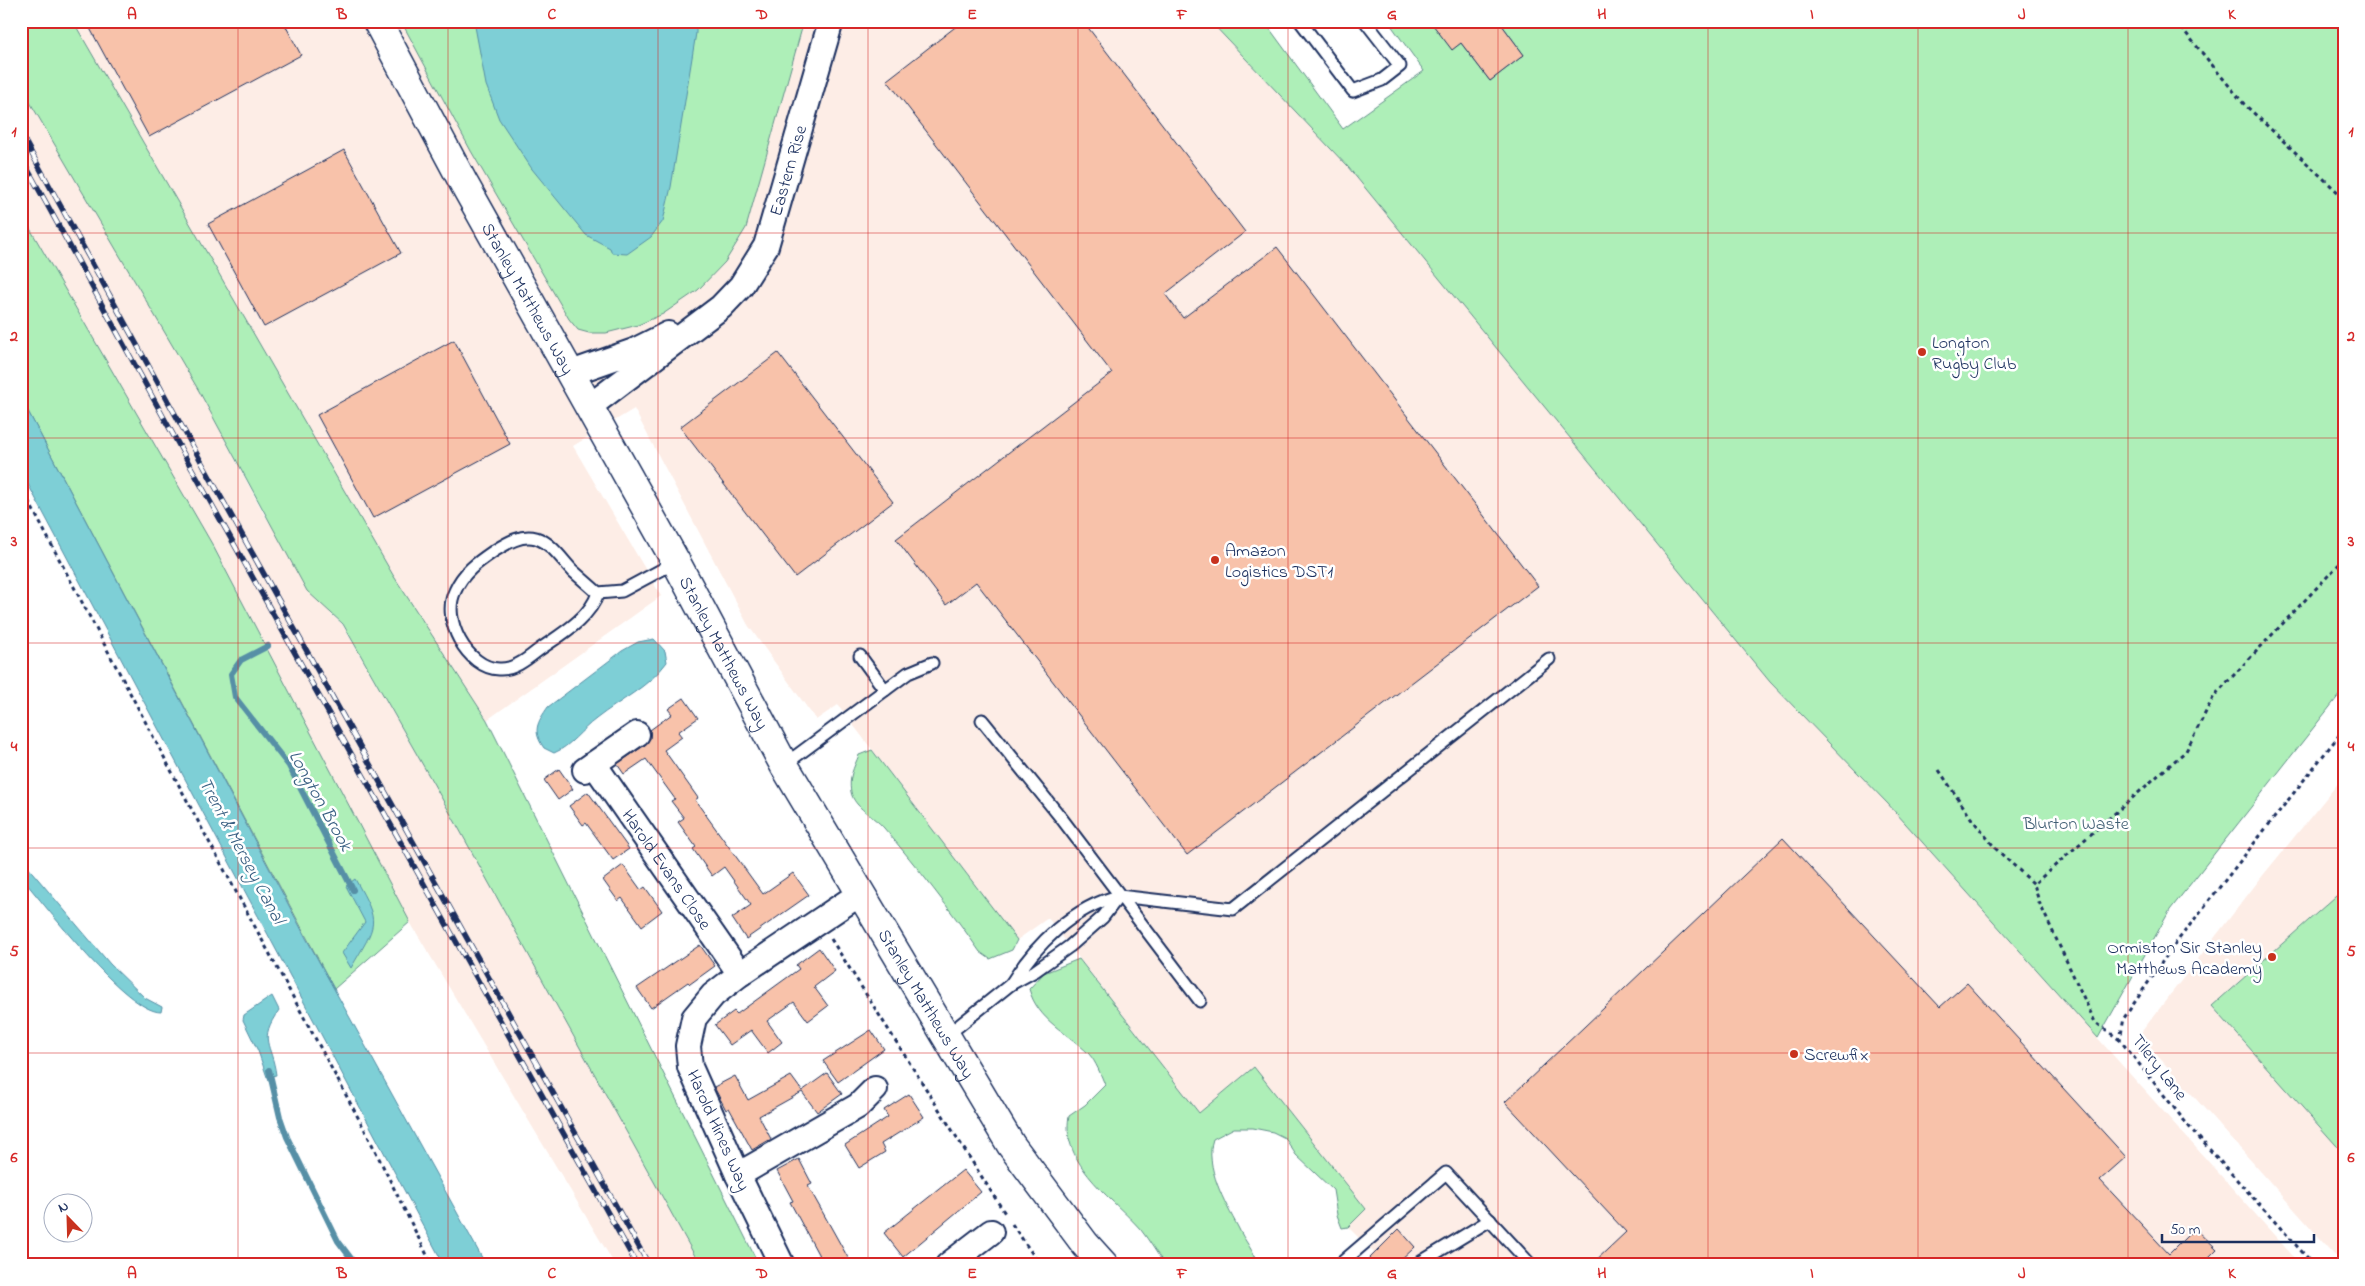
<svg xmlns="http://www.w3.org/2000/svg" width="2365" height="1286" font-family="'Indie Flower',sans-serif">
<rect width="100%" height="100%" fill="#fff"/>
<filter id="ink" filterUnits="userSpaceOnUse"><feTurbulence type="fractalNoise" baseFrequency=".02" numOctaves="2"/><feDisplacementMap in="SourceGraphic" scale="10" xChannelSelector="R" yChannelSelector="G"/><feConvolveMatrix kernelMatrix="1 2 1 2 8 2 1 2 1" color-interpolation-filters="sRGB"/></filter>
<g filter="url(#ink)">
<g fill="#fdede6">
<polygon points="21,21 199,391 264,514 331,614 342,624 458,827 700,1265 615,1265 410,922 212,544 21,213"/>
<polygon points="73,21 1210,21 1348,166 1770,682 1888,804 2301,1265 1377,1265 1369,1257 1374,1253 1348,1227 1366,1209 1254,1067 1199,1113 1048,918 1017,940 838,705 816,720 748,625 634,409 573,446 661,596 487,720 393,575"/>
<polygon points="2344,776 2344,1265 2139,1035 2260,879"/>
</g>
<g fill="#aeefb8" stroke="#648f8b">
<polygon points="21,21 73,21 393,575 487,720 759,1265 700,1265 458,827 343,624 307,591 199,391 21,87"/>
<polygon points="401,21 804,21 746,228 725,262 698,290 663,314 638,325 606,333 589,333 578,330 569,319 471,151"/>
<polygon points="1210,21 1264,21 1343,129 1424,71 1388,21 1442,21 1452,49 1461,43 1490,81 1524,55 1499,21 2344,21 2344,689 2170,910 2098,1038 1888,804 1770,682 1348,167"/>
<polygon points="21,213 212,544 410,922 334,989 21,398"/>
<path d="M872,750l145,190 -5,10 -22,9 -10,-7c-30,-43 -62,-84 -96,-124 -10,-12 -30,-20 -33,-36 -3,-14 3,-25 8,-37z"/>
<polygon points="2344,889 2344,1154 2212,1006"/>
<path d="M1079,959l120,154 55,-46 112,142 -18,18 -6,1 -5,-13 -4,-25 -37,-35 -11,-17 -12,-6 -20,-4h-19l-21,11c-9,27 12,64 25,88 6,13 16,24 20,38h-93c-8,-11 -16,-25 -24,-35 -28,-32 -81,-66 -72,-114l16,-11 20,-20c-4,-10 -9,-23 -16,-31 -22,-22 -51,-33 -60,-65l15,-16z"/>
</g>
<g fill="#7ecfd6" stroke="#568fa6">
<polygon points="474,21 693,21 696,26 696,33 671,187 663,221 651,237 627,254 612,253 610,248 586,235 532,169 499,119 486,85"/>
<polygon points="21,398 306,938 486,1265 444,1265 21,471"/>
<path d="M654,639l11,12 2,11c-18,25 -47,38 -71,57 -15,11 -25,27 -42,34l-10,-5c-12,-17 -7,-25 4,-41l74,-56 16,-9z"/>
<path d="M21,859l89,105 35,34 17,9 -1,5c-35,0 -115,-106 -140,-135z"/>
<path d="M355,879c26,46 22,44 -4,89l-9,-15 23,-31 -19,-36z"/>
<path d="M272,996l7,14c-22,31 -7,33 -3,65l-9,2 -9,-26 -15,-31 1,-5z"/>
</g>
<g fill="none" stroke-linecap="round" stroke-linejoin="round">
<g stroke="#568fa6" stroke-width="6">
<polyline points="268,646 241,660 231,674 235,697 289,766 353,890"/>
<polyline points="269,1070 280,1117 287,1137 338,1241 356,1265"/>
</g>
</g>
<g fill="#f8c2aa" stroke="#1b2f5e">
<polygon points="86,21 283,21 301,55 149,137"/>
<polygon points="963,21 1083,21 1245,232 1165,294 1183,318 1277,247 1538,586 1187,855 976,582 946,605 896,539 1112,373 887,80"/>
<polygon points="1430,21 1499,21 1524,55 1490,81 1461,43 1452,50"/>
<polygon points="344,150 401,253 264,327 208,224"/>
<polygon points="454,340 510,444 373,518 317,415"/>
<polygon points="778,353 893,502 795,577 680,427"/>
<polygon points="684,698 698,718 678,732 682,737 664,750 698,798 695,800 763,894 793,873 809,895 746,939 732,918 751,905 724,867 712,876 693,849 696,847 678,822 684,818 671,801 675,799 646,759 624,774 617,764 645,745 650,739 650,730 672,714 668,709"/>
<polygon points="559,769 573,789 558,800 544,780"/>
<polygon points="588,792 629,849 613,860 586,823 583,825 569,806"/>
<polygon points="1783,838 1940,1007 1967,983 2126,1157 2100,1180 2169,1254 2195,1228 2217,1249 2201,1265 1591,1265 1626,1232 1505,1102"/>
<polygon points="623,865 641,890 645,887 662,911 642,926 622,898 618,901 603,880"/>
<polygon points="700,945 715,966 690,984 688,982 651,1008 637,988"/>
<polygon points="819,948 835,971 814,987 828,1006 808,1021 794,1002 767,1021 782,1042 768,1053 751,1030 730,1045 715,1025 734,1011 737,1014 799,969 796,965"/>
<polygon points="871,1030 884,1049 838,1082 823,1061"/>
<polygon points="827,1073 842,1094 817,1112 802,1092 759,1116 771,1139 752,1150 729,1108 726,1110 714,1087 735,1076 748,1100 791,1076 802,1091"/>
<polygon points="909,1094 924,1117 881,1144 885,1152 859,1168 845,1145 888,1117 884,1110"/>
<polygon points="799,1159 812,1184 808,1186 852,1265 824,1265 790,1202 793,1201 777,1171"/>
<polygon points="963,1170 981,1192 903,1257 884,1233"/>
<polygon points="1399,1229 1415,1247 1396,1265 1363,1265"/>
</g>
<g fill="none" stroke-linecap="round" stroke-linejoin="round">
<g stroke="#1b2f5e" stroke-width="15">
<g id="service">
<polyline points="1300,21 1353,91 1382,80 1400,66 1365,21"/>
<path d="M598,593c-9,27 -40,43 -62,59 -10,8 -23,18 -37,17 -32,-1 -58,-50 -44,-78 8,-19 23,-29 39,-40 13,-8 27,-17 42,-13 16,5 26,22 37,33 8,7 17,15 25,22l24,-2 54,-29"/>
<polyline points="860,656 885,690"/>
<polyline points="982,720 1062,819 1200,1001"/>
<polyline points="784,765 908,673 932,663"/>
<path d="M1011,984c24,-39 62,-77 108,-88l114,13 316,-250"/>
<polyline points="946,1036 1011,984 1035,971 1070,946 1103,917 1119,896"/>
<polyline points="1339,1265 1446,1173 1531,1265"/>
<polyline points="1416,1265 1490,1220"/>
</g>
</g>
<g stroke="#1b2f5e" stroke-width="28">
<g id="minor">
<polyline points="571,373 634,351 668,334"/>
<path id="s1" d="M590,406l131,-99 20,-21 25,-40 65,-225"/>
<path id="s2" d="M594,764l146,210"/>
<polyline points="585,770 637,734"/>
<polyline points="738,1175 858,1106 875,1089"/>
<polyline points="782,1265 738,1175 690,1067 688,1046 694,1018 713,995 740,974 861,893"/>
<polyline points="948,1265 991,1232"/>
</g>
</g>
<g stroke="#1b2f5e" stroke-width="31">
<g id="secondary">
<path id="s3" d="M377,21l86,161 213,380 108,203 227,380 74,99 19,21"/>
</g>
</g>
<g stroke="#1b2f5e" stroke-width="3" stroke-dasharray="4 4" stroke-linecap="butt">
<polyline points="2176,21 2244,104 2344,198"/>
<polyline points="21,487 200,825 367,1134 432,1265"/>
<polyline points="1939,770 1971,818 1996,849 2034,884"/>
<polyline points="831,939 1006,1215"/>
<polyline points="2120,1040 2095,1022 2039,902 2034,884 2186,751 2214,696 2344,559"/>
<polyline points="1012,1224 1040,1265"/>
<polyline points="2314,1265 2191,1129 2120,1040 2124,1018 2171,949 2344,729"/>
</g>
<use href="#service" stroke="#fff" stroke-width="11"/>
<use href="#minor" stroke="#fff" stroke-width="24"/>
<use href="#secondary" stroke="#fff" stroke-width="28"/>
<g stroke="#1b2f5e" stroke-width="5.5">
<g id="rail">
<polyline points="21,134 197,454 649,1265"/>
<polyline points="21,157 187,460 637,1265"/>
</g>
</g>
<use href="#rail" stroke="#fff" stroke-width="4" stroke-dasharray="11" stroke-linecap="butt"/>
</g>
</g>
<path fill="none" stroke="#d62828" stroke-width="1" stroke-opacity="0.55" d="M238,21v1244M448,21v1244M658,21v1244M868,21v1244M1078,21v1244M1288,21v1244M1498,21v1244M1708,21v1244M1918,21v1244M2128,21v1244M21,233h2323M21,438h2323M21,643h2323M21,848h2323M21,1053h2323"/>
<g fill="#c8321e" stroke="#fff" stroke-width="2">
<circle cx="1922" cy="352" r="5"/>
<circle cx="1215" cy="560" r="5"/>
<circle cx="2272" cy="957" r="5"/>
<circle cx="1794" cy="1054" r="5"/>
</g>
<g text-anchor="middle" stroke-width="5" stroke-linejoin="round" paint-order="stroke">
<g font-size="18" fill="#1b2f5e" stroke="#fff">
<text dy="6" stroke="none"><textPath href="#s1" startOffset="319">Eastern Rise</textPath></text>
<text dy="6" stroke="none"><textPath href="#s3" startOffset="316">Stanley Matthews Way</textPath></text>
<text dy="6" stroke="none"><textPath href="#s3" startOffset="721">Stanley Matthews Way</textPath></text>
<text dy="6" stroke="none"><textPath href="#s2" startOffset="128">Harold Evans Close</textPath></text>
<text dy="6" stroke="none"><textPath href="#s3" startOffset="1126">Stanley Matthews Way</textPath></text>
<text transform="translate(2160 1067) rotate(52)" y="6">Tilery Lane</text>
<text transform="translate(719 1130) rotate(66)" y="6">Harold Hines Way</text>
</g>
<g font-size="18" fill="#1b2f5e" stroke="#fff" text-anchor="start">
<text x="1932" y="348">Longton<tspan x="1932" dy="21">Rugby Club</tspan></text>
<text x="1225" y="556">Amazon<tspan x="1225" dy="21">Logistics DST1</tspan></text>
<text x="2262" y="953" text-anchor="end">Ormiston Sir Stanley<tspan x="2262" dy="21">Matthews Academy</tspan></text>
<text x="1804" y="1060">Screwfix</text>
</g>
<g font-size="18" fill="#405f74" stroke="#fff">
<text x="2076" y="829">Blurton Waste</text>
</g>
<g font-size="19" font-style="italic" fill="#395f82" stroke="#fff">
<text transform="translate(322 800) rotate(61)" y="7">Longton Brook</text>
<text transform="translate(243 850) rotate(62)" y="7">Trent &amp; Mersey Canal</text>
</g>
</g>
<rect width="2365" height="1286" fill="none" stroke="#fff" stroke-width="55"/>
<g transform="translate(68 1218) rotate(337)"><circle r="24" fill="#ffffff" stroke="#a4acbf"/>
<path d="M0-4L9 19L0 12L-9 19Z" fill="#c8321e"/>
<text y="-8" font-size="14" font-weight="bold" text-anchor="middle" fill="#1b2f5e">N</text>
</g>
<path d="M2162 1234v8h152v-8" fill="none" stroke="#1b2f5e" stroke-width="2.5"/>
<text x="2170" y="1234" font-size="15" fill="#1b2f5e" stroke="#ffffff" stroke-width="4" paint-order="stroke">50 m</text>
<rect x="28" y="28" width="2310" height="1230" fill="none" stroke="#d62828" stroke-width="2"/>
<g font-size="16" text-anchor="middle" font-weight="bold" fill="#d62828">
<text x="132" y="19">A</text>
<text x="342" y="19">B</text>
<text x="552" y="19">C</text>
<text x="762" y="19">D</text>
<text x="972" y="19">E</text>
<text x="1182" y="19">F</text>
<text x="1392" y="19">G</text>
<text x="1602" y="19">H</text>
<text x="1812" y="19">I</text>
<text x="2022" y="19">J</text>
<text x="2232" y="19">K</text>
<text x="14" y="136">1</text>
<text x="2351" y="136">1</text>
<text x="14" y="341">2</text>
<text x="2351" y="341">2</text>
<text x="14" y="546">3</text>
<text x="2351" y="546">3</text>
<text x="14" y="751">4</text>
<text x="2351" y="751">4</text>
<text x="14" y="956">5</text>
<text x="2351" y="956">5</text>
<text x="14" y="1162">6</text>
<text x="2351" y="1162">6</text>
<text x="132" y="1278">A</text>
<text x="342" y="1278">B</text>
<text x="552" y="1278">C</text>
<text x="762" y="1278">D</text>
<text x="972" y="1278">E</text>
<text x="1182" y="1278">F</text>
<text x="1392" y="1278">G</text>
<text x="1602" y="1278">H</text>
<text x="1812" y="1278">I</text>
<text x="2022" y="1278">J</text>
<text x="2232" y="1278">K</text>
</g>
</svg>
